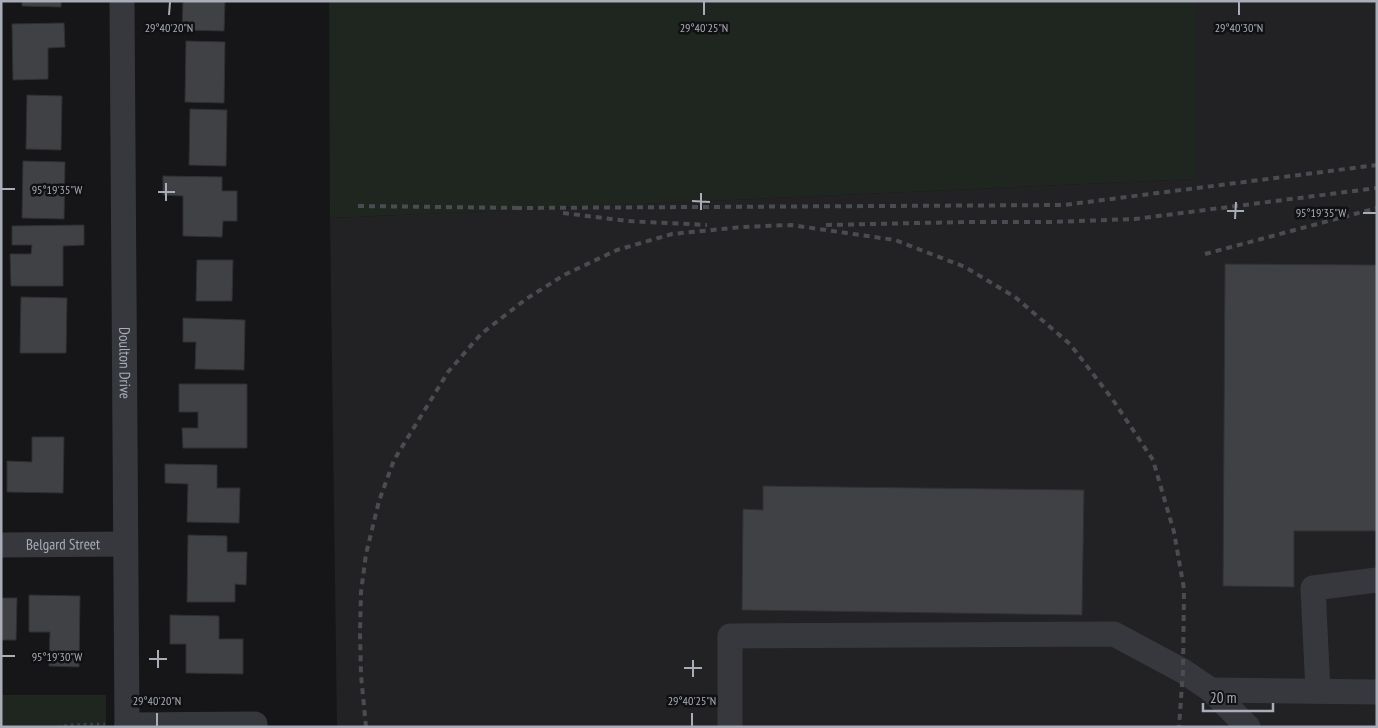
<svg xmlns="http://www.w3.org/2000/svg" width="1378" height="728" font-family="'PT Sans Narrow',sans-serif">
<rect width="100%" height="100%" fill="#161618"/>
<polygon fill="#222225" points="1196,1 1377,1 1377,727 337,727 330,218 1195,179"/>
<g fill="#1e261f">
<polygon points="329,1 1196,1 1196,179 330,218"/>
<rect x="1" y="695" width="105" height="32"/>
</g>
<g fill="#404145" stroke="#303034">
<polygon points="22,1 61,1 61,7 22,6"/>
<polygon points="183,1 225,1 224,31 182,30"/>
<polygon points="64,23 65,47 48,48 48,79 13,80 12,24"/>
<polygon points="186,41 225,42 224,103 185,102"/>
<polygon points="27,95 62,96 61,150 26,149"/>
<polygon points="190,109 227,110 226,166 189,165"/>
<polygon points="23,161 65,162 64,219 22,218"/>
<polygon points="163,176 222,177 222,191 237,191 237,221 223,221 222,237 183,236 183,196 163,195"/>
<polygon points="84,225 84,245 63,246 63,286 11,286 10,254 31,254 32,245 12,245 12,226"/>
<polygon points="197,260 233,260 232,301 196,301"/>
<polygon points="1225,264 1377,265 1377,531 1294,531 1294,587 1223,586"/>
<polygon points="21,297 67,298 66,353 20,353"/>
<polygon points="183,318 245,320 244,370 195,369 196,342 183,342"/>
<polygon points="179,384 247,384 247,448 183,448 182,428 198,428 198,412 179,412"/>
<polygon points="32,437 64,437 63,493 7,492 7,461 32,462"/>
<polygon points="165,464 217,465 217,488 240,488 239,523 187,522 188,484 165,483"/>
<polygon points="763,486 1084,490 1082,615 742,610 743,509 763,510"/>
<polygon points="188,535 227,536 227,552 247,552 246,585 235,584 235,602 187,602"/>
<polygon points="29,595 80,596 79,667 49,666 50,632 29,632"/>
<polygon points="1,598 17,598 16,640 1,640"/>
<polygon points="170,615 219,616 219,639 243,639 243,674 186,673 186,644 170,644"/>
</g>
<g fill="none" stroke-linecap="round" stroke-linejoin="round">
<polyline stroke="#3d3f44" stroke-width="3" stroke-dasharray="2.5 4" stroke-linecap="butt" points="58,727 68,725 105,724"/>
<g stroke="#37383d" stroke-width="25">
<path id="s1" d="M122,1l5,726"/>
<path id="s2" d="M1,545l124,-1"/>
<polyline points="1211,690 1377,692"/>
<polyline points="1318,691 1313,588 1377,580"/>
<polyline points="127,725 255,724"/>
<polyline points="730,727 730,636 1114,634 1183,671 1211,690 1248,727"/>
</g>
<g stroke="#4a4c52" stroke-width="4" stroke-dasharray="6 5" stroke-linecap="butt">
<polyline points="358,206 523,208"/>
<polyline points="516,208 1064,205 1377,165"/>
<polyline points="563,213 627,221 707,225"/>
<polyline points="826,225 965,222 1051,222 1135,219 1377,188"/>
<polyline points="1205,254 1377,208"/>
<polyline points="366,727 361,675 360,633 361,592 366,554 379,501 394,460 448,372 481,334 526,299 564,275 617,250 672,234 742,227 791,225 895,240 965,267 1015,297 1070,344 1113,400 1153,460 1174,532 1184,589 1183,671 1179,727"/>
</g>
</g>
<path fill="none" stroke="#a8adb8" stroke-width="2" d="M169,15l1,-13M704,15v-13M1239,15v-13M2,189h13M158,192h17M166,201v-18M692,201l18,1M701,210v-17M1227,211h17M1363,213h13M1235,219l1,-17M2,656h13M149,659h18M158,668v-18M684,668h18M693,677v-17M157,726v-13M692,726v-13"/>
<g text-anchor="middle" stroke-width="5" stroke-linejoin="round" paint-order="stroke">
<g font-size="15" fill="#a8adb8" stroke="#111113">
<text dy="5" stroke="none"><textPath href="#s1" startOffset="362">Doulton Drive</textPath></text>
<text dy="5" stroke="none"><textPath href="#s2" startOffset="62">Belgard Street</textPath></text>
</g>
</g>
<g font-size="12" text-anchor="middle" fill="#a8adb8" stroke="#111113" stroke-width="5" stroke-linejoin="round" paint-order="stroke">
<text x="169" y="32">29°40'20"N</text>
<text x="704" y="32">29°40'25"N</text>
<text x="1239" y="32">29°40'30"N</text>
<text x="57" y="194">95°19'35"W</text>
<text x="1321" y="217">95°19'35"W</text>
<text x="57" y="661">95°19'30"W</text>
<text x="157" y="705">29°40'20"N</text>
<text x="692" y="705">29°40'25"N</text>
</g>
<rect width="1378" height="728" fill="none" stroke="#a8adb8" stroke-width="5"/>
<path d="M1203 703v8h70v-8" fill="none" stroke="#a8adb8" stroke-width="2.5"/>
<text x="1210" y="703" font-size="15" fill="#a8adb8" stroke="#111113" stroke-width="4" paint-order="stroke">20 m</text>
</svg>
